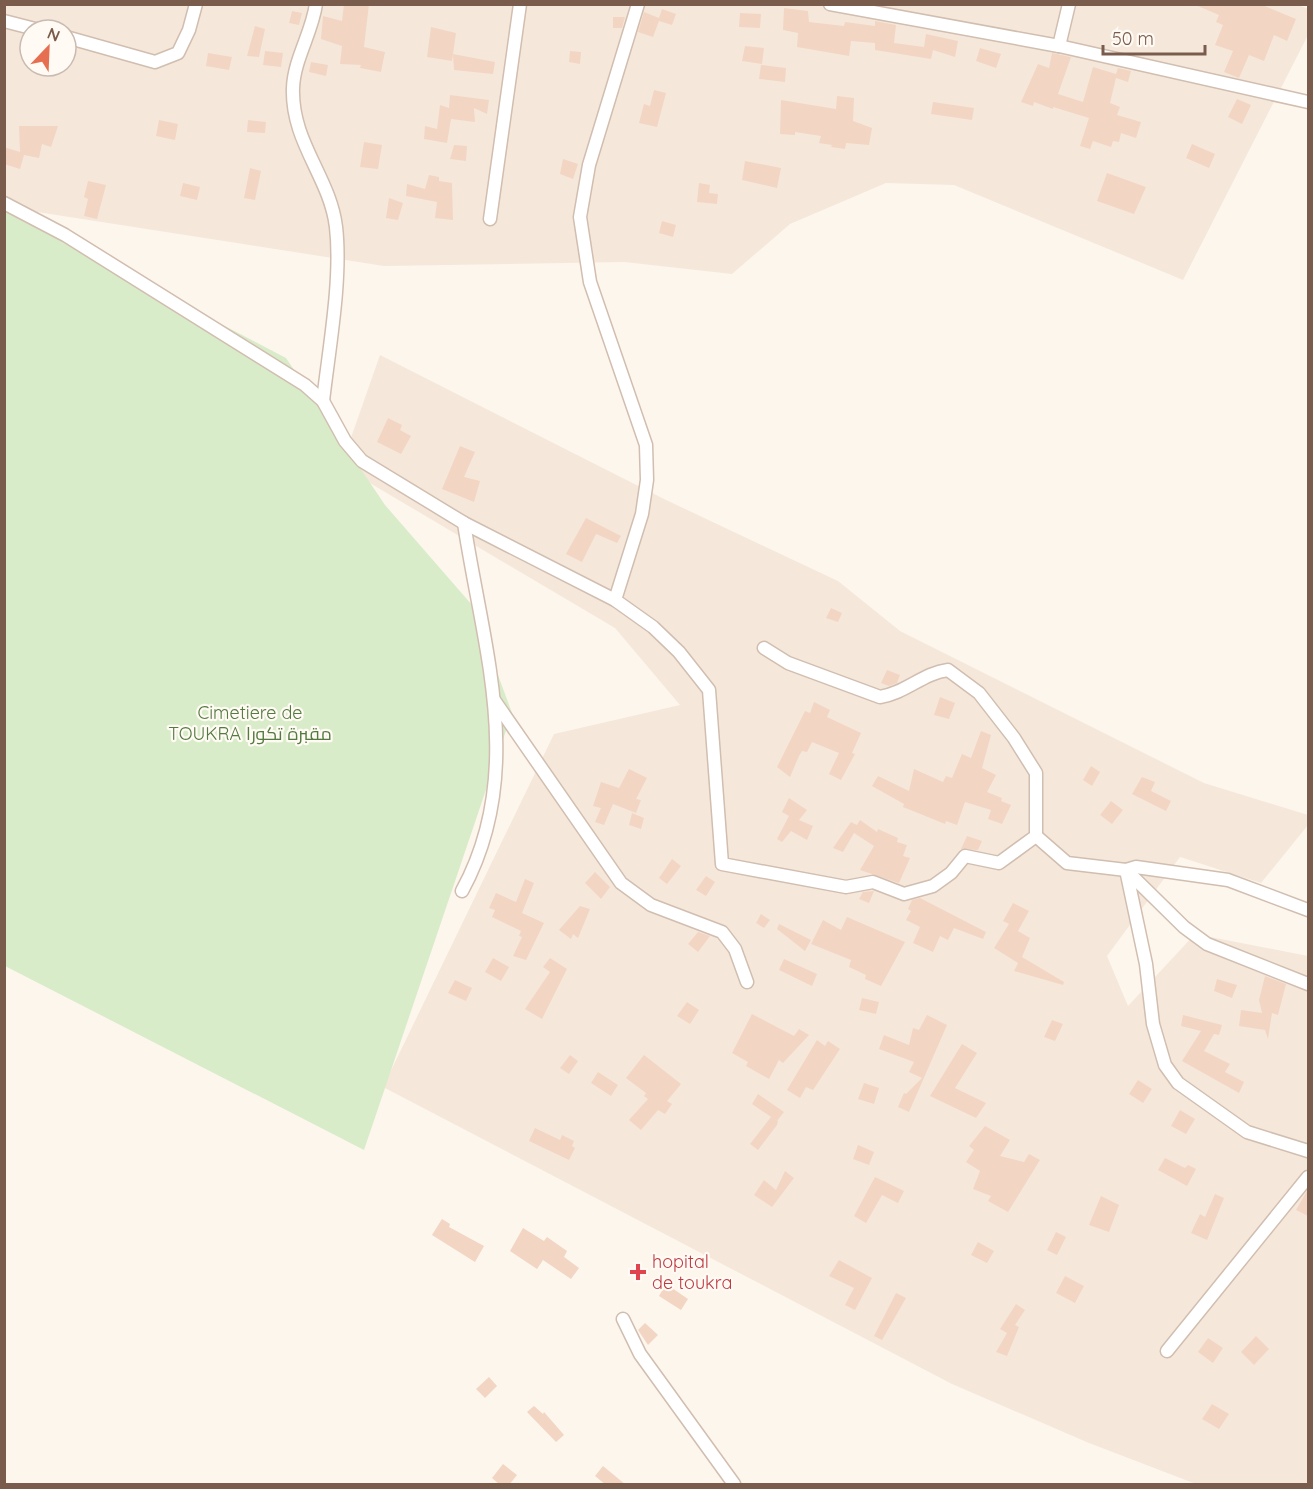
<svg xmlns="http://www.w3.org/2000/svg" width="1313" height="1489" font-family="Quicksand,Cairo,sans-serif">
<rect width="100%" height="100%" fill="#fdf6ec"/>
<g fill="#f5e8da" fill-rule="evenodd">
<path d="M1297,4l11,5v26l-125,245 -229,-95 -68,-2 -96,41 -58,50 -108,-12 -240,4 -379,-59 -1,-202zM30,30h36v36h-36z"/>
<polygon points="380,355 664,499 838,581 900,631 1204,783 1308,815 1308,825 1261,883 1180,857 1107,956 1128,1006 1195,934 1308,956 1308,1484 1196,1484 1089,1443 952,1384 383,1087 554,734 680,705 615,628 341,466"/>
</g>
<polygon fill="#d8ecc9" points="4,211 286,358 385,505 472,605 512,713 364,1150 5,966"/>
<g fill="#f3d5c3">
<polygon points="344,4 369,4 364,47 385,52 381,72 360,68 361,65 340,64 342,46 321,39 323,16 342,21"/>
<polygon points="1260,4 1296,19 1287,41 1274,35 1264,61 1249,55 1239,78 1224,72 1233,51 1215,45 1223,25 1216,22 1219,15 1193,4"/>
<polygon points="784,8 808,11 809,22 844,26 845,22 875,26 875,21 896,25 894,43 924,47 926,34 958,41 955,57 933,50 931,59 875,50 875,43 851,41 849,56 797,47 798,33 783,30"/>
<polygon points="662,9 676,14 672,25 659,21 653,37 638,32 644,12 659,18"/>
<polygon points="292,11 302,13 299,25 289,23"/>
<polygon points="740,13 761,14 760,28 739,27"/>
<polygon points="613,17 625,17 622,28 613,28"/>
<polygon points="255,26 265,29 259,57 247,56"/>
<polygon points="431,27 456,33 452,61 427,57"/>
<polygon points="745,46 764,48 762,64 742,61"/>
<polygon points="980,48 1001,54 996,68 976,61"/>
<polygon points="265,51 283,53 281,67 263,65"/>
<polygon points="570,51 581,52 580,64 569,62"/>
<polygon points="208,53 232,57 229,70 206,66"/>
<polygon points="1052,53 1071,57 1058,94 1083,102 1093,67 1116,74 1118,68 1131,71 1128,82 1116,78 1110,103 1120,107 1117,115 1141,122 1136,138 1121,133 1119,142 1113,141 1111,147 1093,141 1090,149 1080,146 1089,118 1053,107 1053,109 1034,102 1033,106 1021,102 1038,64 1049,68"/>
<polygon points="453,54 495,62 493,74 454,70"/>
<polygon points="311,62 328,65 326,76 309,72"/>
<polygon points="761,65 786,68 785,82 759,79"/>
<polygon points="654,90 666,93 657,127 639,123 644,104 650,106"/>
<polygon points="450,95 489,100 487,114 474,108 475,122 451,119 447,143 424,139 425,126 437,129 440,105 449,108"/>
<polygon points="837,96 854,98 853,121 872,128 869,145 846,143 845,149 831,147 832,145 819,143 821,136 795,132 795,135 780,134 781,100 836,109"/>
<polygon points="1237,99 1251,105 1242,124 1228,117"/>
<polygon points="933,102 974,108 972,120 931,114"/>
<polygon points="159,120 178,124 175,140 156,136"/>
<polygon points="248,120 266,122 265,133 247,132"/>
<polygon points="19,126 58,126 51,147 42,144 39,158 24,155 20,169 4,164 4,147 20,152"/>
<polygon points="364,142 382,145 378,169 360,167"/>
<polygon points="1192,144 1215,154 1209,168 1186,158"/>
<polygon points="454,145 467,146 466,161 450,159"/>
<polygon points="563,159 578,164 573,179 560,174"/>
<polygon points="745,161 781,168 777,188 742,180"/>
<polygon points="250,168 261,171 255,200 244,198"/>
<polygon points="1107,173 1146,187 1134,214 1097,201"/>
<polygon points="429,175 439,177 439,181 452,183 453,220 435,218 437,202 406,196 407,184 425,189"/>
<polygon points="88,181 106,185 97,219 84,216 88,199 84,197"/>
<polygon points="183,183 200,187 197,200 180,196"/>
<polygon points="699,183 710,185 709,193 718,194 717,204 697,202"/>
<polygon points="389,198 403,203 398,220 386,218"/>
<polygon points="662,221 676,225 673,237 659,233"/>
<polygon points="388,418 402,425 400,430 411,436 401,454 377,442"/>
<polygon points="460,446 475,452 464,477 480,481 474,502 442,489"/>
<polygon points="586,518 621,536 617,543 596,534 582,562 566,554"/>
<polygon points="831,608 842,613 838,622 826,618"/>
<polygon points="887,670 900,675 897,683 889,686 881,683"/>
<polygon points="940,697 955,703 949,719 934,715"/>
<polygon points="814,702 830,710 827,717 861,733 852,753 855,754 841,780 829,774 839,753 812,742 807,752 802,751 799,756 790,777 777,767 805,711 810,713"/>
<polygon points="981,731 991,735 982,768 996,775 987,792 1002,798 1001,801 1011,805 1002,824 988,819 991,810 965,802 957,825 946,821 945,824 903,807 904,804 872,786 878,776 909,791 914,769 943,782 946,776 952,778 962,754 971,758"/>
<polygon points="1091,766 1100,772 1092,786 1083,780"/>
<polygon points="629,769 647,778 636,799 641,800 636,813 613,804 604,825 595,822 601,808 593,806 601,782 619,788"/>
<polygon points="1142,777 1155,782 1151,791 1171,801 1166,811 1132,794"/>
<polygon points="789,798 807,810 799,820 813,826 807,840 791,831 782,842 777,839 789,816 782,812"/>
<polygon points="1111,801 1123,810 1112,824 1100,815"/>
<polygon points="632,813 644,818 641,829 629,825"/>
<polygon points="860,820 877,832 878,829 898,838 897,842 907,845 903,856 910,858 899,883 860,870 874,846 854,833 843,852 833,848 851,822 857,825"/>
<polygon points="967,836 982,841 978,850 961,849"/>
<polygon points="672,859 681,866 667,884 659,878"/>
<polygon points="595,872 610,887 601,899 585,883"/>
<polygon points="706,876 715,882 706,896 696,890"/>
<polygon points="525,879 534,883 522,913 544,923 526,960 513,956 522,937 519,936 521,931 492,917 495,910 489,908 496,893 516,902"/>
<polygon points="874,891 869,903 859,899 863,892"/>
<polygon points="920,898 986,932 983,939 954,928 948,940 940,936 933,952 913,943 920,927 906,920 911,911 908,909 912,900"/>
<polygon points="1013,903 1029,911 1018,931 1030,938 1022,957 1064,982 1063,985 1014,971 1018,963 994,948 1009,924 1003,921"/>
<polygon points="580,906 590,909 578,938 573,934 571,939 559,930"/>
<polygon points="761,914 770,920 764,928 756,923"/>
<polygon points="847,917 905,942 881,986 865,979 866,975 849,967 851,960 811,944 823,920 841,930"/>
<polygon points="779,924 811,940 805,951 777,929"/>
<polygon points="698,932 710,936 698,952 688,944"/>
<polygon points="493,958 509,967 501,981 485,972"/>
<polygon points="550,958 567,969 542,1019 525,1009 550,972 543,967"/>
<polygon points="784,959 817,974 812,986 779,970"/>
<polygon points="1265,976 1286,984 1278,1015 1272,1013 1268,1039 1265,1030 1239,1026 1241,1010 1262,1013 1259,1000"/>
<polygon points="1217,979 1237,985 1232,998 1214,991"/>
<polygon points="455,980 472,988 466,1001 448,993"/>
<polygon points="862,998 879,1002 876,1014 859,1010"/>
<polygon points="687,1002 699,1010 690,1024 677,1016"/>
<polygon points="752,1014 794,1036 799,1029 809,1035 783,1063 779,1060 769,1079 746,1066 748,1062 732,1053"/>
<polygon points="927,1015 947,1025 909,1112 898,1107 904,1093 906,1094 922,1078 909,1072 914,1062 879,1049 884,1035 909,1045 913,1028 919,1030"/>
<polygon points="1183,1015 1222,1025 1219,1035 1214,1034 1204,1051 1230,1064 1225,1072 1244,1082 1239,1093 1182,1061 1201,1031 1181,1026"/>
<polygon points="1052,1020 1063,1024 1055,1041 1044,1037"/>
<polygon points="817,1040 825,1046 828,1041 840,1049 813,1090 806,1087 800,1098 787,1090"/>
<polygon points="962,1044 977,1053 955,1088 986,1103 976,1118 930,1096"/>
<polygon points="570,1055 578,1061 569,1074 560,1068"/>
<polygon points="644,1055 681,1084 667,1101 672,1104 665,1114 658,1110 641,1130 629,1120 648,1099 644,1096 646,1093 626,1078"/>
<polygon points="598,1072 618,1085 611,1096 591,1083"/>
<polygon points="1138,1080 1152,1089 1143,1103 1129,1094"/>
<polygon points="864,1083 879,1088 874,1104 858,1099"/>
<polygon points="758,1094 784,1112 777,1121 752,1104"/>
<polygon points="1180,1110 1195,1119 1186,1134 1171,1126"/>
<polygon points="771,1117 778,1121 777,1125 758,1150 750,1144"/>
<polygon points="985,1126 1010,1140 1000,1156 1024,1162 1029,1154 1040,1160 1008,1212 988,1201 991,1196 973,1189 980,1171 966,1162 974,1150 969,1146"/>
<polygon points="535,1128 560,1140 562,1135 574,1141 572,1146 575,1148 569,1160 529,1141"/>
<polygon points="858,1145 874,1152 869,1165 853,1159"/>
<polygon points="1165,1158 1185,1168 1188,1165 1196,1169 1187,1186 1158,1170"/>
<polygon points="785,1171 794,1178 772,1207 754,1195 764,1180 776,1190"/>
<polygon points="875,1177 904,1191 898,1203 882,1195 866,1223 854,1216"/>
<polygon points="1308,1189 1308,1216 1296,1210"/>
<polygon points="1215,1194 1224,1198 1207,1240 1191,1233 1200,1214 1205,1217"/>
<polygon points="1101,1196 1119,1205 1109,1232 1089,1225"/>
<polygon points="442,1219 450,1224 449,1227 484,1246 475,1262 432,1235"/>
<polygon points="523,1228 544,1241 547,1237 567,1251 564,1257 579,1268 571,1279 543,1260 537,1269 510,1251"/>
<polygon points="1056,1232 1066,1237 1057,1255 1047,1250"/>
<polygon points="978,1242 994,1251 987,1263 971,1255"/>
<polygon points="839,1260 872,1278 855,1310 845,1305 854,1288 829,1276"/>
<polygon points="1065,1276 1084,1286 1075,1303 1056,1293"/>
<polygon points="666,1284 688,1299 681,1310 659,1296"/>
<polygon points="896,1293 906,1298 882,1340 874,1336"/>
<polygon points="1016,1304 1025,1310 1015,1325 1019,1327 1007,1356 996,1352 1007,1333 1000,1329"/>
<polygon points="645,1323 658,1335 648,1345 638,1330"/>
<polygon points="1256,1336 1269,1349 1254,1365 1241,1352"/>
<polygon points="1208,1338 1223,1348 1213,1363 1198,1352"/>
<polygon points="489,1377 497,1386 485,1398 476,1389"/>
<polygon points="1212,1404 1229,1414 1219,1429 1202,1419"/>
<polygon points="534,1406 543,1414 544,1412 564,1435 556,1442 527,1412"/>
<polygon points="503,1464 517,1475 509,1485 500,1485 492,1478"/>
<polygon points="603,1466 626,1485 606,1485 595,1476"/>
</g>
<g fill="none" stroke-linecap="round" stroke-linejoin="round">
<g stroke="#d1beb0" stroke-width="15">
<g id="minor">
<path d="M316,4c-4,29 -22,55 -23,84 -2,54 37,89 43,139 6,52 -7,121 -13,174"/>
<polyline points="830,4 1059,46 1308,102"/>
<polyline points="4,21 39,30"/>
<polyline points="66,37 155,62 178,53 189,30 196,4"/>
<polyline points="1059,46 1069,4"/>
<path d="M4,203l61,32 240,150 18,16 22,40 17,20 102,62 151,77 38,27 26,25 30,38 13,174 124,23 27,-5 31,12 29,-8 18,-13 14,-17 34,7 37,-27v-63l-22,-35 -35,-45 -31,-23c-25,3 -42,23 -68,27l-92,-34 -24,-15"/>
<polyline points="490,219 520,4"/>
<polyline points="615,600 642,514 647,480 646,445 590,282 580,217 589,165 638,4"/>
<polyline points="494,700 621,883 651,905 722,932 735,949 747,982"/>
<polyline points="1036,836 1067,863 1126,870 1184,927 1207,944 1308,984"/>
<path d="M462,891c65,-119 21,-243 2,-368"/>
<polyline points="1308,910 1228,880 1136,867 1126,870 1146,964 1153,1024 1165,1065 1178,1083 1247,1132 1308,1151"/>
<polyline points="623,1319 640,1354 734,1484"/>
<polyline points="1167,1351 1308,1177"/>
</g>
</g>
<use href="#minor" stroke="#fff" stroke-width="12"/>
</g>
<path fill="#e0444e" stroke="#fffaf3" stroke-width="2" d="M635 1263h6v6h6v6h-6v6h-6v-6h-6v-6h6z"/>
<g text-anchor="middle" stroke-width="4.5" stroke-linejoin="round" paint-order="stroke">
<g font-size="18" fill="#537a41" stroke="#fffaf3">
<text x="250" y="719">Cimetiere de<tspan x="250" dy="21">TOUKRA مقبرة تكورا</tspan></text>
</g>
<g font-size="18" fill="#be3a42" stroke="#fffaf3" text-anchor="start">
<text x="652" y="1268">hopital<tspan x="652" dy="21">de toukra</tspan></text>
</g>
</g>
<rect width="1313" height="1489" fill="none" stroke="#7a5c4d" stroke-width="12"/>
<g transform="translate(48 48) rotate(23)"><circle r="28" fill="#fffaf3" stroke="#cabbb1" stroke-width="1.5"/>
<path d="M0-4.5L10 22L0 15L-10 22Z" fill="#e76f51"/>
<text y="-9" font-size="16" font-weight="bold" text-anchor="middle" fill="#7a5c4d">N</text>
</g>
<path d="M1103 45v9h102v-9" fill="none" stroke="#7a5c4d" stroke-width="3"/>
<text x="1112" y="45" font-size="18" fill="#7a5c4d" stroke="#fffaf3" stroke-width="4.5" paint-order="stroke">50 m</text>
</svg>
